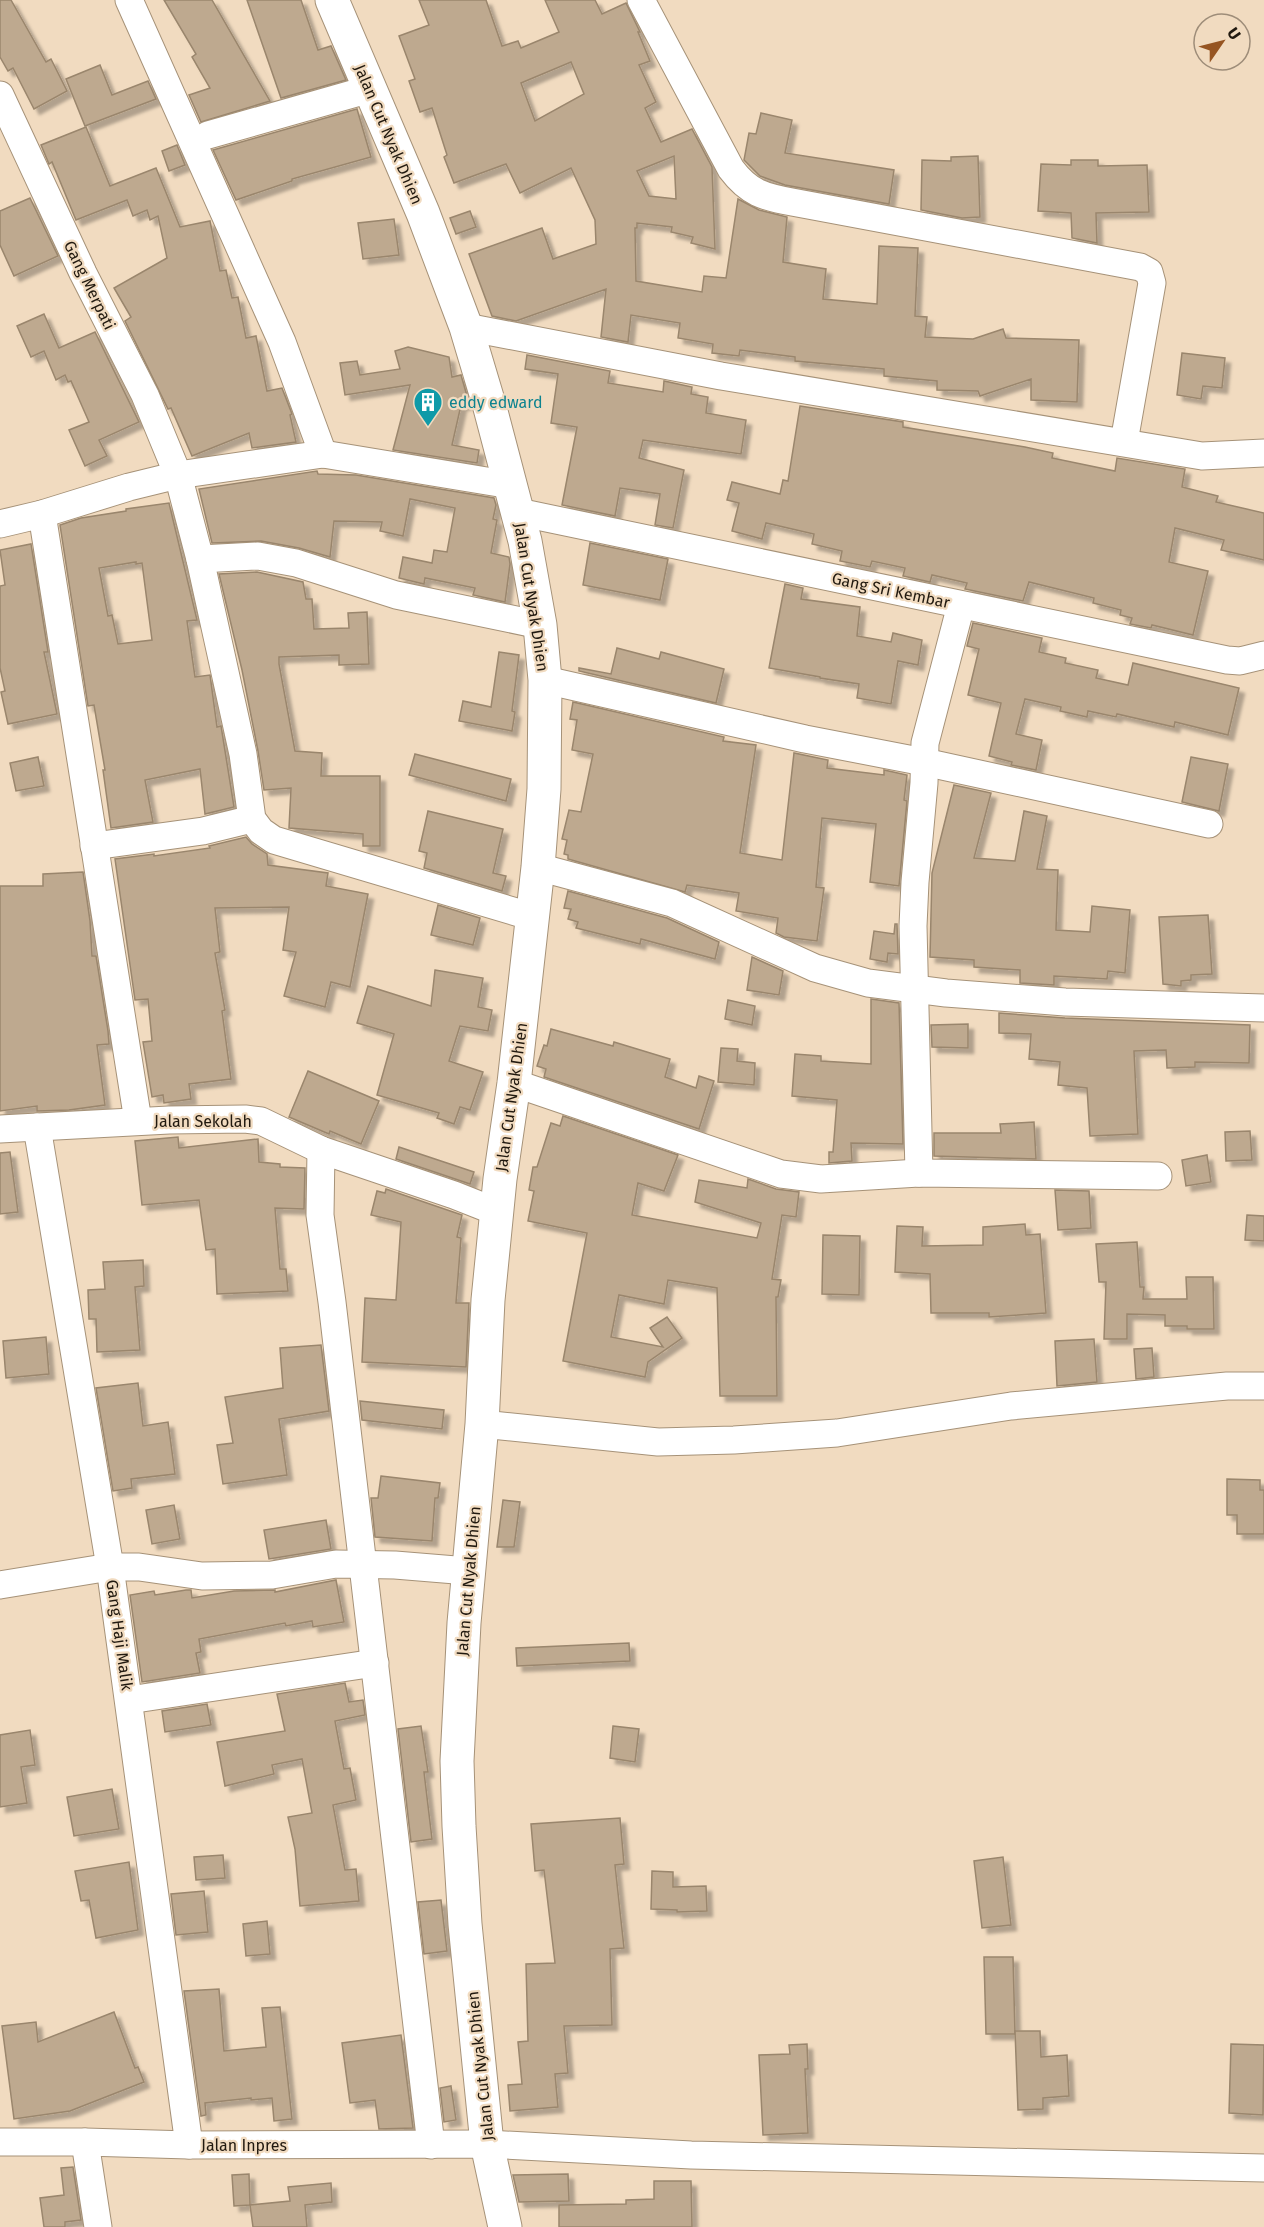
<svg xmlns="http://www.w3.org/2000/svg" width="1264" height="2227" font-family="'Fira Sans',sans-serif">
<defs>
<filter id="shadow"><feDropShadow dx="5.5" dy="5.5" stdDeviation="1.5" flood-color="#0004"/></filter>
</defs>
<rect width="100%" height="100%" fill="#f1dbc0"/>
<g fill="#bea98f" stroke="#9a866d" stroke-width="1.5" fill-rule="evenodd" filter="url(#shadow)">
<polygon points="0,0 11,0 46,62 51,59 67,91 34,109 13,68 8,71 0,57"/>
<polygon points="164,0 212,0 270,101 201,122 189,95 210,88 192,57 196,54"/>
<polygon points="247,0 301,0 318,50 331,46 346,80 281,98"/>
<path d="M419,0h67l16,46 16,-5 3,7 38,-16 -14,-32h50l7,14 24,-11 14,29h-2l12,29 -11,4 17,37 -11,6 16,34 31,-13 20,38 3,82 -24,-6 2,-6 -22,-5 1,-5 -35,-4v5h-2l1,53 66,11 2,-16 22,2 12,-79 21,11 28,7 -4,45 43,7 -3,30 54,5 2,-58 39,2 -3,68 12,1 -2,20 48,2 30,-10 3,9 73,2 -2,62 -46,-2v-21l-51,17 -2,-5 -41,-1v-9l-53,-5v-7l-89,-8v-4l-55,-7 -1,6 -27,-3 1,-9 -35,-6 2,-15 -49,-8 -3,27 -27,-5 5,-48 -90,32 -24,-5 -23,-62 73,-26 11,31 43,-15 -1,-24 -24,-52 -51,25 -14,-29 -52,19 -10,-26 3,-2 -15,-47 -12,4 -11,-31 6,-2 -16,-43 30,-11zM571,62l13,32 -49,27 -14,-38zM674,156l2,43 -27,-3 -12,-25z"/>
<polygon points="100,65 112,95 148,81 156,99 85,126 66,79"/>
<polygon points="357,109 371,157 292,179 292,181 236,200 213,150"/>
<polygon points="761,113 792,120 785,153 894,170 889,204 785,185 760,176 744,160 749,133 756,134"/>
<polygon points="86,127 110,186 156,168 180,227 210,221 220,271 226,270 232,298 238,297 246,338 256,336 267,391 282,388 292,414 290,415 296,442 252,448 249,433 192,456 171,408 168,409 125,321 131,317 114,288 167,258 158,216 150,220 147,210 133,216 127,200 76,220 52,162 49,164 41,145"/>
<polygon points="177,145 185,165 169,171 162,151"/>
<polygon points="978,156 980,217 962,218 921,210 922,160 951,161 951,157"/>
<polygon points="1071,160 1098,160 1098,166 1147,165 1149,212 1096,213 1097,243 1072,238 1071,213 1038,211 1041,164 1071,165"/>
<polygon points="30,198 58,256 14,276 0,245 0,211"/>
<polygon points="470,211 476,227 456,234 450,218"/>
<polygon points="394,219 399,255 363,259 358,223"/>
<polygon points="44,314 59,348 95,332 139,422 99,440 107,456 85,466 69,430 89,422 71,381 68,382 65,375 56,380 44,351 31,357 17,326"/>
<polygon points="408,347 449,357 452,377 461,375 469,403 461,405 452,445 479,450 477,463 393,450 410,385 345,395 340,363 357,361 360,375 400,369 395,351"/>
<polygon points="1182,353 1225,358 1222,388 1203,386 1201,399 1177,395"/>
<polygon points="527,355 610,371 608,383 663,392 664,381 692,387 691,394 708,397 706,413 746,420 741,454 643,440 639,458 684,470 673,528 655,525 660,494 620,488 615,516 562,505 577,427 551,423 558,374 525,369"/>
<polygon points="800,406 903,422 903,427 1025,447 1053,453 1052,458 1115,471 1117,458 1185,469 1182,487 1218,496 1216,502 1264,513 1264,560 1221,550 1224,540 1175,528 1169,562 1208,571 1193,635 1152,625 1151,628 1130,624 1132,618 1120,615 1121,610 1093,603 1094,598 1029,582 1023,601 965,589 967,583 932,575 930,582 903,576 905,568 872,561 870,567 840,561 842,551 812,544 814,534 766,523 762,539 732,531 739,503 727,500 732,482 780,494 783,480 788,481"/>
<polygon points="317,471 318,474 356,475 494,498 496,505 493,519 497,520 491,553 509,557 510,564 505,602 473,595 475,588 425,578 424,584 399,578 403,557 432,563 434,550 447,552 455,508 410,499 403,536 380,531 382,522 334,521 330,557 299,548 261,541 212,543 199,489"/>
<path d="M169,503l28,117 -10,1 8,56 15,-2 7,52 4,-1 13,81 -29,7 -5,-45 -55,11 8,42 -42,6 -8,-58h2l-11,-65 -6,1 -28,-181 21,-7 45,-7v-2zM136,562v2l6,-1 10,77 -34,4 -6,-29 -4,1 -9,-48z"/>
<polygon points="590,543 668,559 660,600 583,585"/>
<polygon points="31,544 48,652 44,652 57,714 8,724 1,692 5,691 0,668 0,586 5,585 0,550"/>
<polygon points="257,572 303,582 306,599 312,599 314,629 349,628 348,613 367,612 369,664 339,665 339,655 279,657 279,664 295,751 322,753 321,776 380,776 380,846 363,846 363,834 289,828 291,788 264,790 258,751 242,670 219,574"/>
<polygon points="785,584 803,588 801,599 860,607 857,636 891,642 893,633 922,640 918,665 898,661 891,704 857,698 859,684 820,678 820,677 769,668"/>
<polygon points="973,623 1042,638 1039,652 1066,658 1065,663 1098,670 1096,678 1128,685 1133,663 1239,688 1228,735 1175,722 1174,727 1117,714 1116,717 1088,711 1087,717 1060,711 1061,707 1025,699 1016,734 1042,740 1036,770 1011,765 1012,762 989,756 1001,703 968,695 979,649 967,646"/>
<polygon points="617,648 659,659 661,652 724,669 716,703 579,671 579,668 611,674"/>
<polygon points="499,652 519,655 512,711 515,712 512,731 459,721 463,701 491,707"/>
<polygon points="573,702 724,737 723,741 756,745 740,853 782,860 794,753 828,760 827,768 884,775 884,770 907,775 904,800 907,801 899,886 870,882 876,824 822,818 816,887 824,888 817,941 784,937 776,933 778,918 736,911 739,893 687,885 685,892 568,859 568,855 564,854 567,840 562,839 569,810 581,812 593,754 572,750 577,720 570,719"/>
<polygon points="415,754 511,779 506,801 409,775"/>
<polygon points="38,757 44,786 16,791 10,763"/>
<polygon points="1191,757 1228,764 1219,811 1182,802"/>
<polygon points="954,785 991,793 974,858 1015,861 1024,811 1047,816 1037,869 1058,870 1056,930 1090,932 1092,906 1130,910 1125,973 1108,971 1107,979 1054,976 1054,985 1020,983 1020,970 974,967 974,960 930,957 932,873"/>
<polygon points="428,811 503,829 493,873 506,876 502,891 424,868 427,853 419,851"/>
<polygon points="246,837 252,844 267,854 268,865 328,873 326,886 368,894 350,987 331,982 325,1007 284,996 296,952 283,950 289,907 215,908 220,952 215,953 225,1010 222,1011 231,1079 189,1084 191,1099 164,1103 163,1095 152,1097 143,1042 152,1041 148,999 135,1000 115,859 154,854 154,856 210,848 209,846"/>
<polygon points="83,872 90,921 92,956 96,956 108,1031 109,1044 97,1045 105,1105 69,1110 37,1111 37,1106 0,1111 0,886 43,886 43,874"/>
<polygon points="568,891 667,918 719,942 715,959 641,939 640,944 576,928 578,922 568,919 571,909 564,908"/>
<polygon points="438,905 480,918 473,945 431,935"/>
<polygon points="1208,915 1212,974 1191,975 1191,980 1181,981 1181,986 1163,984 1159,917"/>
<polygon points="895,924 897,924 898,954 888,953 887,962 870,959 874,931 894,934"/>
<polygon points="752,957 783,971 779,995 747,990"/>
<polygon points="435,970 483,978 478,1007 492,1010 488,1031 460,1026 449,1061 483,1072 470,1110 460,1107 454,1124 437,1118 439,1113 377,1095 394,1034 357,1023 368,986 431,1006"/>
<polygon points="871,999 899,1003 903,1144 851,1143 852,1161 829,1163 829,1152 833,1152 837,1100 792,1096 795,1054 821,1056 821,1061 871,1064"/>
<polygon points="728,1000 755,1006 752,1025 725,1019"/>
<polygon points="999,1013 1065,1018 1250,1025 1249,1063 1195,1062 1195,1067 1167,1068 1166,1050 1134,1051 1138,1134 1090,1136 1087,1088 1058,1085 1060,1062 1029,1059 1031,1034 999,1033"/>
<polygon points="968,1024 968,1048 932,1047 931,1025"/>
<polygon points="551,1029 613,1046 614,1042 670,1059 665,1077 696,1088 699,1076 714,1081 699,1129 544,1077 546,1069 537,1066 544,1045 547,1046"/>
<polygon points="721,1048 738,1049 737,1061 755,1063 754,1085 718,1082"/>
<polygon points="308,1071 379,1101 361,1144 330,1131 329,1134 289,1117"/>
<polygon points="563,1116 678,1155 664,1191 638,1183 632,1215 757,1238 761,1223 695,1202 699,1180 747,1188 748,1179 776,1189 799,1192 796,1217 782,1215 772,1279 781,1280 778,1297 776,1297 777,1396 720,1396 717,1288 668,1280 664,1304 619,1295 611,1337 663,1347 650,1328 667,1317 682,1338 648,1362 645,1377 563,1361 587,1233 528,1221 534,1191 529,1190 533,1167 537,1167 551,1123 560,1126"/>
<polygon points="1034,1122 1036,1159 934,1156 934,1133 1001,1133 1000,1124"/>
<polygon points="1250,1131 1252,1160 1226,1161 1225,1132"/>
<polygon points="178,1137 179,1148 258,1139 259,1162 280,1164 280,1167 305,1168 304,1209 275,1208 280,1269 286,1269 288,1291 217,1294 215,1249 206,1250 199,1200 142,1205 135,1141"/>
<polygon points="399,1147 474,1172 470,1184 396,1159"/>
<polygon points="10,1152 18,1212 0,1214 0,1153"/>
<polygon points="1207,1155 1211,1182 1186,1186 1182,1160"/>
<polygon points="386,1189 462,1215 457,1237 461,1238 456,1303 469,1303 466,1367 362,1362 365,1298 396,1300 401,1222 371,1215 377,1191 385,1193"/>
<polygon points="1055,1190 1089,1191 1091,1228 1058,1230"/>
<polygon points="1247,1215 1264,1216 1264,1241 1245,1240"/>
<polygon points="1025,1224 1026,1235 1040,1234 1046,1313 989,1317 989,1313 931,1313 930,1274 895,1272 897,1226 923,1227 922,1246 983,1245 983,1227"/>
<polygon points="823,1235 860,1236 859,1295 822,1294"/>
<polygon points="1137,1242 1140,1287 1144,1287 1143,1299 1187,1299 1186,1277 1213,1277 1214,1329 1187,1329 1187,1326 1165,1326 1165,1315 1127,1314 1127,1339 1104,1339 1106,1282 1099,1282 1096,1244"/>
<polygon points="143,1260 144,1286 135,1287 140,1350 97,1352 96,1319 89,1319 88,1290 105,1289 103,1262"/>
<polygon points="46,1337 49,1374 6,1378 3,1341"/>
<polygon points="1094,1339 1097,1382 1057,1386 1055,1341"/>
<polygon points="321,1345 329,1411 279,1419 287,1475 223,1484 217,1445 233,1443 225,1397 283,1388 280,1348"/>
<polygon points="1152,1348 1154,1377 1136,1379 1134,1349"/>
<polygon points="138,1383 143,1426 168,1422 175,1474 131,1479 132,1488 113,1491 96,1388"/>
<polygon points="360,1401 444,1410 442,1429 362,1420"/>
<polygon points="381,1476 440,1483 438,1498 435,1498 432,1541 375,1537 371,1498 378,1498"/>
<polygon points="1227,1479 1260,1480 1260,1490 1264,1490 1264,1534 1237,1534 1237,1515 1227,1515"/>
<polygon points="503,1500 520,1502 514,1547 497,1547"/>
<polygon points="174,1505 180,1539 152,1544 146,1510"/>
<polygon points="326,1520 331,1549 269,1559 264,1530"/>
<polygon points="336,1580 344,1622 313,1627 312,1621 286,1626 285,1623 199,1639 201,1652 196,1653 200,1673 142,1682 130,1595 154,1591 155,1595 186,1590 191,1590 192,1598 234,1591 275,1590 275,1592"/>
<polygon points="629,1643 630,1661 517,1666 516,1648"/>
<polygon points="345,1683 349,1702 363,1700 365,1715 335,1721 344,1769 350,1768 356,1800 333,1805 345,1870 356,1869 359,1901 300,1906 295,1849 288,1817 312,1813 302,1759 272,1765 274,1774 225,1786 217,1742 285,1731 277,1694"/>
<polygon points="207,1704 211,1725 165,1732 162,1711"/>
<polygon points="421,1726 428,1772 424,1772 432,1839 411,1842 398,1729"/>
<polygon points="613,1726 639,1729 635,1762 610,1758"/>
<polygon points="30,1730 35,1765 21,1767 27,1803 0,1807 0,1735"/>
<polygon points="112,1789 119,1829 74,1836 67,1797"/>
<polygon points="620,1818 624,1864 615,1865 624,1948 610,1949 612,2025 564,2026 568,2073 555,2074 558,2107 510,2111 508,2085 522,2084 518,2042 528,2041 526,1964 555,1963 544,1870 535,1871 531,1824"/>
<polygon points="223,1855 225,1878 196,1880 194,1857"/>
<polygon points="1003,1857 1011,1925 982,1928 974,1861"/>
<polygon points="129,1862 138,1930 96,1938 89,1900 81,1901 75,1871"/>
<polygon points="652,1871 673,1872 673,1887 706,1886 707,1911 677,1912 677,1910 651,1909"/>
<polygon points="204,1891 208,1932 176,1935 171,1894"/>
<polygon points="441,1900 447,1951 424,1954 418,1902"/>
<polygon points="267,1921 270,1954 246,1956 243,1924"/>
<polygon points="984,1957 1013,1957 1015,2034 986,2034"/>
<polygon points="219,1989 224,2051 266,2047 262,2008 280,2007 292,2119 274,2121 272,2098 251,2100 251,2098 205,2103 206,2115 201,2116 184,1991"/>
<polygon points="114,2012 135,2068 138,2067 144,2082 70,2111 14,2119 2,2026 36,2022 38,2042"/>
<polygon points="1015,2031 1040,2031 1041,2057 1067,2055 1069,2096 1043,2098 1043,2109 1018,2110"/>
<polygon points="401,2035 413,2128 379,2129 375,2100 350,2103 342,2043"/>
<polygon points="807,2044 808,2069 805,2069 808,2133 763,2135 759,2055 790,2054 789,2045"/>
<polygon points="1231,2044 1264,2045 1263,2115 1229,2113"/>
<polygon points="451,2086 456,2120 444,2122 440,2088"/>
<polygon points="73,2167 81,2220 65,2222 65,2227 44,2227 40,2198 64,2195 61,2168"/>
<polygon points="249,2174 250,2205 234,2206 232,2175"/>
<polygon points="568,2174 569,2201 519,2202 513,2175"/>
<polygon points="654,2181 691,2181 692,2227 559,2227 559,2205 626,2204 626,2200 654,2199"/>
<polygon points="331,2183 332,2202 305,2205 307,2227 253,2227 250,2205 290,2201 288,2187"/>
</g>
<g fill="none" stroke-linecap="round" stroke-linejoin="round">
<g stroke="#a69278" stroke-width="29">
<g id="minor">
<polyline points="129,0 282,342 323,454"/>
<path d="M641,0l90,169c18,24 33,28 61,33l348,65 9,5 3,11 -28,159"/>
<polyline points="0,95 83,273 145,395 178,475 200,559 243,754 252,819 261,831 274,840 533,917"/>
<polyline points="208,135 370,89"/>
<polyline points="466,327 721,376 1202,456 1264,453"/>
<polyline points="518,512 1227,660 1240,661 1264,655"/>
<polyline points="42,514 138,1121"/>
<polyline points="0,524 42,514 129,487 178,475 323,454 511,485"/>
<polyline points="200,559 258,556 296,563 396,595 540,625"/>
<polyline points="545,680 805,739 924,762 1209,824"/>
<polyline points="94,846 203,831 252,819"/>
<polyline points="538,867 672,903 815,968 868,983 946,993 1065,1002 1264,1008"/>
<polyline points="514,1083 781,1174 821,1179 919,1173 1158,1176"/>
<polyline points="37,1127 110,1567 189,2145"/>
<polyline points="0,1129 169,1120 245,1119 261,1121 321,1150 454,1195 497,1212"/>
<polyline points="321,1150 320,1215 332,1302 431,2145"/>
<polyline points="919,1173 913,926 915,882 924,783 925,743 961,605"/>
<polyline points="482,1424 658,1442 734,1440 837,1433 1011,1406 1227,1386 1264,1386"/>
<polyline points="0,1585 110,1567 139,1567 202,1576 272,1575 336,1564 395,1565 468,1571"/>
<polyline points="129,1700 375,1663"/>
<polyline points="0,2142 85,2142 189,2145 487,2144 691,2155 1264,2168"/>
<polyline points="85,2142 98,2227"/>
</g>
</g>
<g stroke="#a69278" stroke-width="35">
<polyline id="major" points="332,0 423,213 466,327 489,404 525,541 540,625 545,680 544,789 538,867 514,1083 500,1179 488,1300 482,1424 464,1623 457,1761 459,1826 465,1924 487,2144 505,2227"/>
</g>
<use href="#minor" stroke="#fff" stroke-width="27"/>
<use href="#major" stroke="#fff" stroke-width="33"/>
</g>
<defs>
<g id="building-pin" transform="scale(1.5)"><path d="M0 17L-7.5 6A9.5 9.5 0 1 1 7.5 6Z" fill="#0f9aa8" stroke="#f1dbc0"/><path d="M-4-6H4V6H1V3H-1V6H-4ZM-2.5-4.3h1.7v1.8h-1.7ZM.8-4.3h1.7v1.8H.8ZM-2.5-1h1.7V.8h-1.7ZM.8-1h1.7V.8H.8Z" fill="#fff"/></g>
</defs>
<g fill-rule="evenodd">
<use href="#building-pin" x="428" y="402"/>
</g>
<g text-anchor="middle" stroke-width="4.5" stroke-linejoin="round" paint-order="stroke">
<g font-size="16" fill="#21190f" stroke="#f1dbc0">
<text transform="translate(389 134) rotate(67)" y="6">Jalan Cut Nyak Dhien</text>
<text transform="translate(90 285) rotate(64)" y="6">Gang Merpati</text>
<text transform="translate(891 590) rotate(12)" y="6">Gang Sri Kembar</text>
<text transform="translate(532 597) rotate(81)" y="6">Jalan Cut Nyak Dhien</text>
<text transform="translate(511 1097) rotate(-82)" y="6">Jalan Cut Nyak Dhien</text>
<text x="203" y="1127">Jalan Sekolah</text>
<text transform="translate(468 1581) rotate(-85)" y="6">Jalan Cut Nyak Dhien</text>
<text transform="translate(120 1635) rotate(82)" y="6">Gang Haji Malik</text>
<text transform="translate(480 2066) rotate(-96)" y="6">Jalan Cut Nyak Dhien</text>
<text x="244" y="2151">Jalan Inpres</text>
</g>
<g font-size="16" fill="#0d838f" stroke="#f1dbc0" text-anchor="start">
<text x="449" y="408">eddy edward</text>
</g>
</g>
<g transform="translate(1222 42) rotate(55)"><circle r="28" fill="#f1dbc0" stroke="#9e8d79" stroke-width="1.5"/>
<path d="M0-4.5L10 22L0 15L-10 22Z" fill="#965522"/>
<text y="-9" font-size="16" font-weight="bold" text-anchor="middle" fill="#21190f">U</text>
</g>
</svg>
